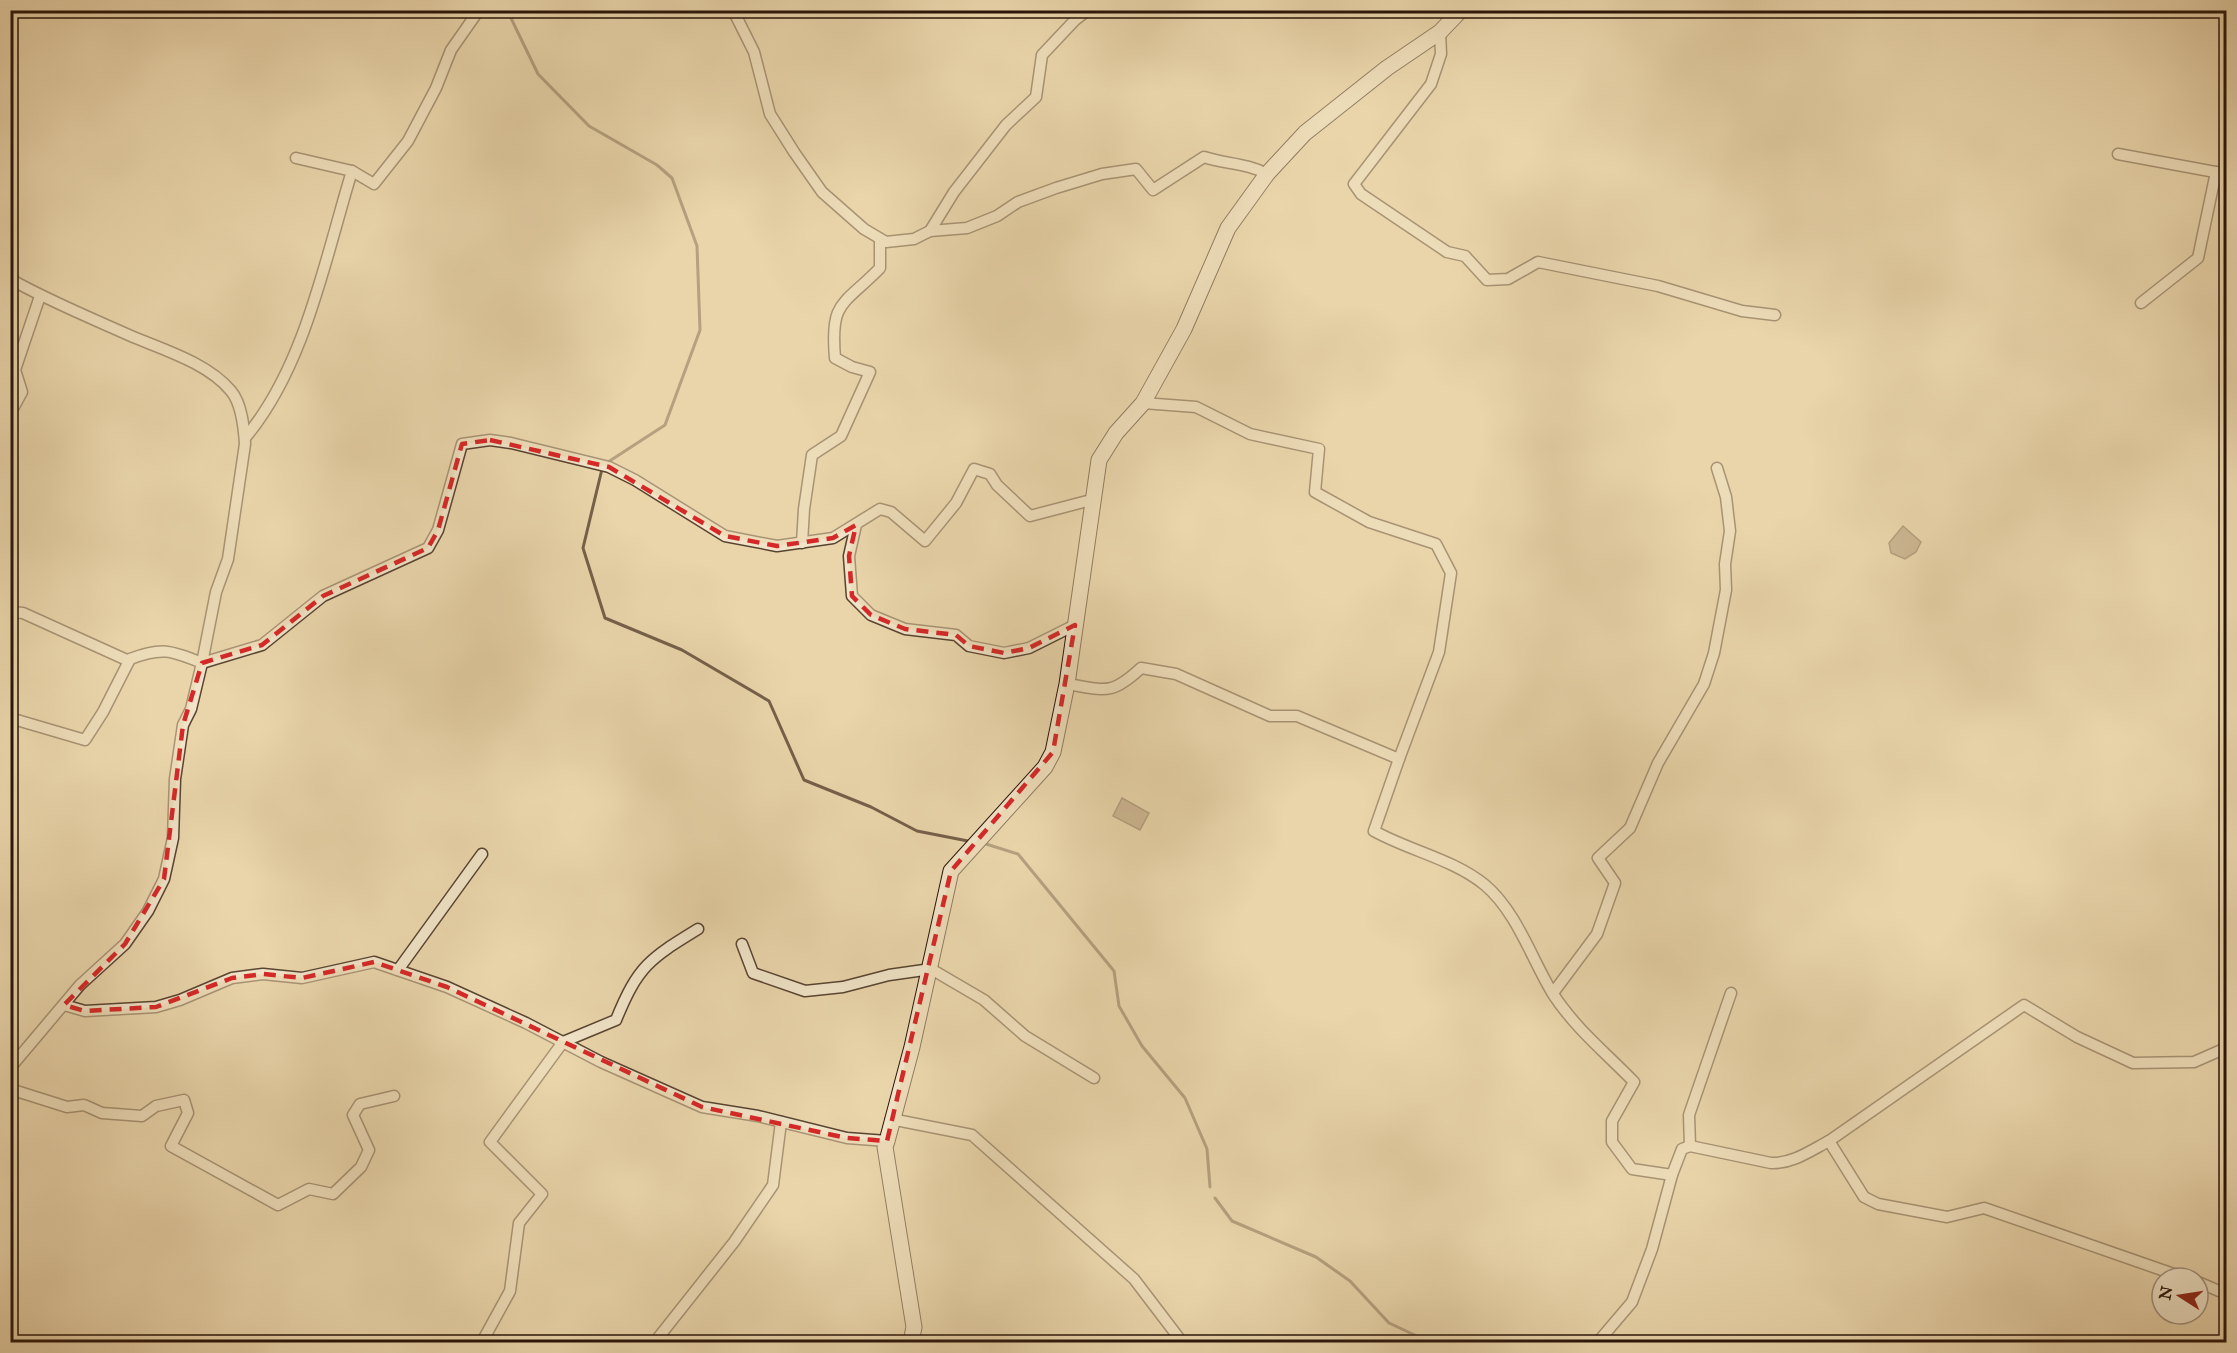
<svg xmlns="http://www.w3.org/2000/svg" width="2237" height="1353" font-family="'IM FELL Great Primer',serif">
<rect width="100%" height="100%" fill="#ead5ab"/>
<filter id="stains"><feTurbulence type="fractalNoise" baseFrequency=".00333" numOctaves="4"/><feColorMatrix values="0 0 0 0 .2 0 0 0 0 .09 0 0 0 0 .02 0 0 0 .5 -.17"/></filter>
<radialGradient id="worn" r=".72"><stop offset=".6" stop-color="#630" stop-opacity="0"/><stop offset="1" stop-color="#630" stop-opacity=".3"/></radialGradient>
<g fill="#a89374" stroke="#75604a" stroke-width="1.5">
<polygon points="1903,526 1921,542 1916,552 1905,559 1891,553 1889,543"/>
<polygon points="1122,798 1149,813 1140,830 1113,816"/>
</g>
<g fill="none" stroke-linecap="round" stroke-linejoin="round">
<g stroke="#75604a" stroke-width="3">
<polyline points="263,10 353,14 366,10"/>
<polyline points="505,10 508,12 538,74 589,126 657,165 672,178 697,246 700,330 665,425 605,464"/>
<polyline points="602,469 583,548 605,618 682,650 769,701 804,780 871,807 917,831 968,841"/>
<polyline points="986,844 1018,854 1114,971 1119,1006 1142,1046 1185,1098 1207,1149 1210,1187"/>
<polyline points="1215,1198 1232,1221 1316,1257 1350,1281 1389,1323 1421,1338 1426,1342"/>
</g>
<g stroke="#594432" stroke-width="13">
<g id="street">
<path d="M733,10l21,42 16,62 24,38 28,40 42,37 22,13 28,-3 16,-8 37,-3 30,-12 21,-14 38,-14 46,-14 34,-5 17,21 51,-33c21,7 43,6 63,17"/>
<polyline points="1440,32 1441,54 1431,84 1354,184 1361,194 1447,252 1465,256 1487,280 1508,279 1538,262 1658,286 1742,311 1775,315"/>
<polyline points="2118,154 2226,174"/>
<polyline points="352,171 374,184 408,141 436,88 451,50 479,10"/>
<polyline points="930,231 954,192 1006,125 1036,97 1042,55 1075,20 1088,10"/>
<path d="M10,279c39,22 81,39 121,57 33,14 77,27 100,55 11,13 13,37 14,53l-17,115 -12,33 -14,71 60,-18 61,-49 105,-48 10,-18 24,-86 28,-4 21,3 98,24 26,13 90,56 52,10 56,-8 47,-29 11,3 34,29 31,-38 18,-34 16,5 7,11 33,31 61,-16"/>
<polyline points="2141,303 2198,258 2216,172"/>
<polyline points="1143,403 1196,407 1250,434 1319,449 1315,492 1369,522 1436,544 1451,573 1439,652 1399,759"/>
<polyline points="10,414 22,392 15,370 40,296"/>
<path d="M245,438c60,-71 80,-179 107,-267l-56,-13"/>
<polyline points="856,525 849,556 852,596 871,615 905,629 956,635 969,646 1004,653 1029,648 1075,625"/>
<path d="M802,543l2,-34 8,-54 29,-19 29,-64 -18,-5 -17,-9c-5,-58 8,-52 45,-90v-29"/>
<polyline points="10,612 23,613 129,661"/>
<path d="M1067,684c38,6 44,12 74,-16l35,6 94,42h27l102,43 -25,72c36,20 79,28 111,54 32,27 47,75 68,109 22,34 53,59 81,88l-22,39v21l20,27 40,6"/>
<path d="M10,718l75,22 18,-28 27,-53c31,-12 41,-9 72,4l-11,46 -8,16 -8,54 -2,59 -9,41 -16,32 -23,33 -45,41 -70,83"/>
<polyline points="742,944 753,973 805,991 843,987 889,975 931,969 984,1000 1025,1036 1094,1078"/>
<polyline points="398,970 482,854"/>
<polyline points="1553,993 1597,934 1615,883 1598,858 1630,828 1658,763 1704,684 1714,653 1726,590 1725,564 1730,531 1726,497 1717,468"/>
<polyline points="64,1005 85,1011 156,1007 180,1000 232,978 263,974 302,978 374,962 447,987 526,1023 601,1062 702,1107 758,1116 847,1138 887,1141"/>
<polyline points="10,1089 67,1107 84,1105 102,1113 142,1116 156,1106 184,1100 188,1113 171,1146 278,1205 309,1189 333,1194 361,1167 369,1150 353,1115 360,1104 394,1096"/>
<polyline points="891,1119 972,1135 1134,1279 1182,1342"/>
<polyline points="1829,1141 1864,1197 1878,1204 1947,1217 1984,1208 2185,1278"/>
<polyline points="1690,1146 1689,1115 1731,993"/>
<polyline points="2198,1282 2226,1294"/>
<path d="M482,1342l28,-51 9,-68 23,-29 -52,-52 73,-100 53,-22c22,-54 33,-61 82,-91"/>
<polyline points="657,1342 658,1338 734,1242 773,1185 781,1122"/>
<path d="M1598,1342l34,-40 20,-53 20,-74 10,-26 8,-3 81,17c21,1 39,-12 58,-22l195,-136 53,32 56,26 61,-1 32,-14"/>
</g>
</g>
<g stroke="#29140a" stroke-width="17">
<polyline id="secondary" points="911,1342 914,1327 885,1147 887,1141 912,1047 951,871 1045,767 1053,752 1067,684 1099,460 1116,433 1143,403 1184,329 1228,228 1267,174 1305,133 1387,68 1440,32 1461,10"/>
</g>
<use href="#street" stroke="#f1e4c8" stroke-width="10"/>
<use href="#secondary" stroke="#f1e4c8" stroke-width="15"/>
</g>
<path d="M0 0H2237V1353H0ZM490,440l119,27 116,69 52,10 56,-8 23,-13 -7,31 3,40 19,19 34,14 51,6 13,11 35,7 25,-5 46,-23 -22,127 -102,119 -64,270 -40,-3 -145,-31 -255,-120 -73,-25 -72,16 -39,-4 -31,4 -76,29 -71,4 -21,-6 61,-61 39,-65 19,-154 19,-62 60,-18 61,-49 105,-48 10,-18 24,-86z" fill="#ead5ab" fill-opacity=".55" fill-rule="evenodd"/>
<path fill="none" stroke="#d62828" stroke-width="4.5" stroke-dasharray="12 8" stroke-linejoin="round" d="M490,440l119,27 116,69 52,10 56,-8 23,-13 -7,31 3,40 19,19 34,14 51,6 13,11 35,7 25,-5 46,-23 -22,127 -102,119 -64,270 -40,-3 -145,-31 -255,-120 -73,-25 -72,16 -39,-4 -31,4 -76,29 -71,4 -21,-6 61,-61 39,-65 19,-154 19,-62 60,-18 61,-49 105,-48 10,-18 24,-86z"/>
<rect width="2237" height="1353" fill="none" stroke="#ead5ab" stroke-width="36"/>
<rect x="12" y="12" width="2213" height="1329" fill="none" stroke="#29140a" stroke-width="3"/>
<rect x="18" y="18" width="2201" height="1317" fill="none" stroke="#29140a" stroke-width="1.5"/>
<g transform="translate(2180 1296) rotate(282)"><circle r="28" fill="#f1e4c8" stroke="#a1917c" stroke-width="1.5"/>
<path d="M0-4.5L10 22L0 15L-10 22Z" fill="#8f2418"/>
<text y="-9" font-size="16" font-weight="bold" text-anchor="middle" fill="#29140a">N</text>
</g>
<rect width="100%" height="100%" filter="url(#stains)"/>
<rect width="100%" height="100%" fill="url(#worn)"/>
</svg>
